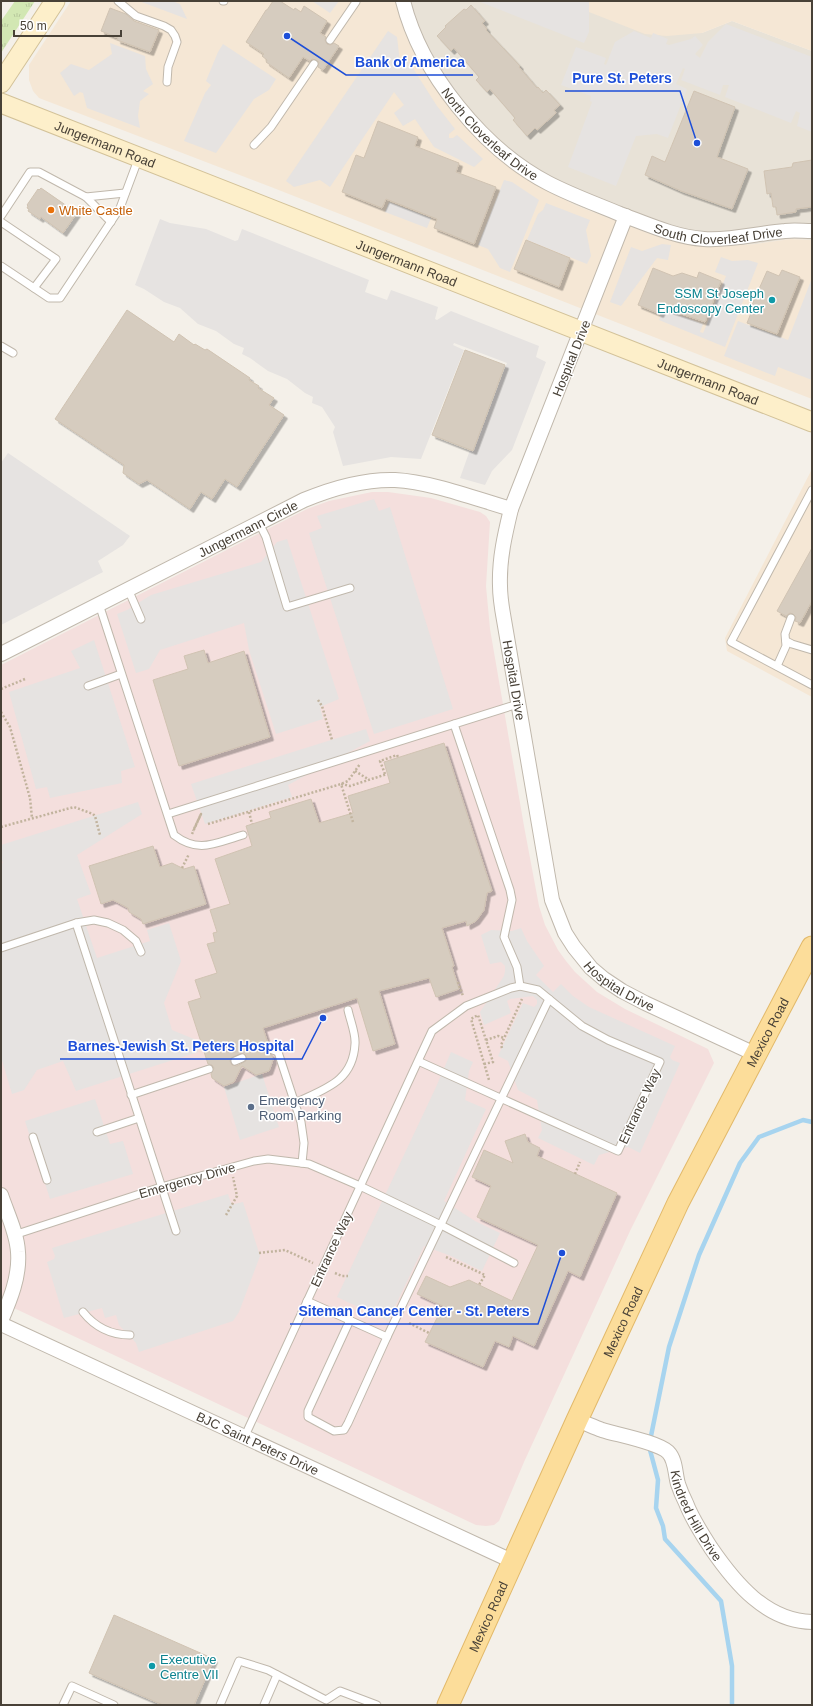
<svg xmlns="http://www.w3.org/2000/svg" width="813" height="1706" font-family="Arial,sans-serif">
<defs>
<pattern id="grass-tufts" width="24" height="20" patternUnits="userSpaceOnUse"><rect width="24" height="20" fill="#d2e7b3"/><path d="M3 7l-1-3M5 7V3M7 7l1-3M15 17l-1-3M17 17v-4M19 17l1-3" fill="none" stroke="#b6c79b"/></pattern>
<filter id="shadow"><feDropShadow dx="3.5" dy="3.5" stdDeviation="0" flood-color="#0004"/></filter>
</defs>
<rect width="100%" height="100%" fill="#f4f0e9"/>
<polygon fill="#e8e2d7" points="398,1 561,1 702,33 732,21 812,51 812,240 790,239 756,244 712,247 686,244 645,232 575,205 541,187 511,167 489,148"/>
<g fill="#f5e7d5">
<polygon points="71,1 398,1 489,148 511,167 541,187 575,205 645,232 686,244 712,247 756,244 790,239 812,240 812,399 271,187 39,98 33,91 29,80 29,65"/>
<polygon points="561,1 812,1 812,51 732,21 702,33 667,36 645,34"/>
<polygon points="812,469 812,697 727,651 725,638"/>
</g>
<polygon fill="#f4dfdd" points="372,492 388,492 431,498 480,512 486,516 490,522 486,586 490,629 524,826 539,906 545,925 558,950 566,961 575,972 597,992 625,1009 708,1049 714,1063 630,1231 524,1462 499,1521 494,1525 486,1526 476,1525 1,1302 1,665 307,509 329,501"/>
<polygon fill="url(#grass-tufts)" points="15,1 35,1 1,53 1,21"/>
<g fill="#e6e3e1">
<polygon points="139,1 172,1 180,4 187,19"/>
<polygon points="312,1 339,1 330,13"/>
<polygon points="478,1 589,1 589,32 584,43"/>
<polygon points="726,24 812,57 812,132 797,126 800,113 796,111 791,123 725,97 729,85 723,85 720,95 681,80 685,69 683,68 676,84 687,89 668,138 657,134 636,136 616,186 568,167 592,102 590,101 591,96 561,85 576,47 606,58 604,64 606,65 615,42 634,31 651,38 653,33 668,39 666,44 669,45 691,39 695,36 703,45 695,54 700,58 708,42"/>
<polygon points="388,31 397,37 400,62 402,63 407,59 437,106 455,129 449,134 449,138 453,138 457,135 483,159 474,167 434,147 415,119 403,126 394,113 404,105 394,92 330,187 320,180 294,187 286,181"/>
<polygon points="110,43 145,56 146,69 153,84 143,91 149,94 140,101 138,116 140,128 87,108 83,93 80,92 74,96 60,73 71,64 89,70 112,54"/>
<polygon points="223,44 276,79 269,90 254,99 216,153 184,141 205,93 211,85 206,81 218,52"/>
<polygon points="504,180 512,182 539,200 510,272 500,268 488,249 478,245"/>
<polygon points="389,202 431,218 427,228 385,212"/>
<polygon points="546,203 590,220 586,230 591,256 587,264 527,240 538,214 543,210"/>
<polygon points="160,219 170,223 206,229 235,241 238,240 242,229 369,280 365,292 387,300 391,290 438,307 435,319 437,320 451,311 539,346 536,357 546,362 512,450 492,471 485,485 460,478 470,450 473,451 507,363 454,343 453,345 464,350 421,459 391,457 343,466 333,432 335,427 322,407 312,403 313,397 305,393 287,379 268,371 250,358 242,354 244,348 234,344 216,331 198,324 180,308 164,302 144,289 135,285"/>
<polygon points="662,244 671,245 668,260 657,258 621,306 610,302 631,247 642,251"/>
<polygon points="721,257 732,261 748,260 758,263 725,347 659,320 663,309 703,324 700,332 703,333 704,331 726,276 715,272"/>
<polygon points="812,278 812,380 778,367 775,376 724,356 738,321 788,340"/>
<polygon points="8,453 130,536 123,545 98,561 103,572 1,625 1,463"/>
<polygon points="374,499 379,511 390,507 453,709 374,734 309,533 322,528 317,516"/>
<polygon points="287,539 339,699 320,707 323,719 276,734 249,650 244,623 160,650 149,669 136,673 117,614 127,610 151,595 261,562 277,542"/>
<polygon points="94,640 135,767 121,771 122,783 50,798 47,787 36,789 9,692 80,668 71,651"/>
<polygon points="366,729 370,741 288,785 292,797 205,824 191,784"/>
<polygon points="138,802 142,814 77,855 91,894 77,899 97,958 150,941 147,930 169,923 181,961 164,1003 172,1030 194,1039 198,1052 76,1091 63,1061 37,1070 24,1090 12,1094 1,1057 1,864 3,863 1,858 1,845"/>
<polygon points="521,928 527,941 544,966 536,975 553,992 561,984 573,996 589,1007 675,1046 670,1057 672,1060 680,1063 640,1153 628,1147 599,1155 594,1165 538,1138 542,1130 537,1100 518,1090 508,1061 498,1056 523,1003 534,1007 537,1004 537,1000 533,996 510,999 507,1001 511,1013 484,1025 480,1012 504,976 505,971 505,966 501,962 490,964 481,935 491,930 512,931"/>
<polygon points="451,1052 473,1062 469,1071 465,1100 486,1109 444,1201 475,1221 500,1233 482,1271 451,1256 424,1246 388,1321 337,1297 436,1087"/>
<polygon points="262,1074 279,1127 240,1140 224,1087"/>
<polygon points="95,1099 110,1144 123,1141 133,1174 50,1199 25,1121"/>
<polygon points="228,1194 231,1203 234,1204 243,1202 260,1256 239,1312 233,1321 139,1352 136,1343 119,1325 116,1315 105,1318 102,1308 64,1318 47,1262 54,1259 55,1256 52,1248"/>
</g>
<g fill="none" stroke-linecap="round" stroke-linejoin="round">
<g stroke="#a7d4ef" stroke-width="4.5">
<polyline points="651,1436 669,1347 699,1255 740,1163 759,1137 803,1120 812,1122"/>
<polyline points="650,1450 658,1480 656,1508 663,1526 665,1539 721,1601 732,1666 732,1705"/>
</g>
</g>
<g fill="#d6ccbf" stroke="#d0c3b2" fill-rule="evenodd" filter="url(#shadow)">
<polygon points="273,1 280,1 294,10 295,8 301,12 304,6 327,21 320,33 326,37 325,40 327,44 330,45 334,43 339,46 323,70 318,67 319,62 316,60 312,59 310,61 303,57 289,78 266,62 267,60 262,56 264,54 246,42 266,10 267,10"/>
<polygon points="471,5 485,21 482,23 487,29 486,30 520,66 519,67 537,88 538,87 543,93 546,90 560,105 554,110 556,113 537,130 535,128 527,136 513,120 515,118 490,89 487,92 476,80 479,77 454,48 451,51 437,36 446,27 445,26 464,9 466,10"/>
<polygon points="110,8 126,14 134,21 159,30 150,52 117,40 118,38 101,31"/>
<polygon points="694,91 735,107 717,157 748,169 732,209 681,191 645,175 652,156 665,162"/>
<polygon points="378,121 418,137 415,146 459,163 456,172 496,187 474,244 434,228 437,219 386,199 382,208 342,192 356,155 364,158"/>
<polygon points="812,160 812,207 796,209 796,212 777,215 776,207 773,207 771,193 767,194 764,171 792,167 793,163"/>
<polygon points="41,188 77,213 63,233 41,217 40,219 28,211 29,209 27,208 28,206 27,205 38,189 39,190"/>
<polygon points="526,240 570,258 559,287 514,269"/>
<polygon points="653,268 673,276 682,273 697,278 699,272 721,281 705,322 663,308 660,314 638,305"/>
<polygon points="782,270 800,277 777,334 747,323 753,308 751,307 767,271 779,276"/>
<polygon points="127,310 174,342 179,334 194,345 195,344 205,350 207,349 250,378 249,380 259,386 258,388 274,398 269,405 284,415 237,487 225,479 212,499 201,492 190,509 147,480 139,484 123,473 124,465 55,419"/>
<polygon points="465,350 505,365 473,451 432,435"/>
<polygon points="812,548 812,601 800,623 795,621 796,617 793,614 790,613 786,616 777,611"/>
<polygon points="204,650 208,663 244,651 270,737 179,766 153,680 188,669 184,656"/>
<path d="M444,743l48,148 -5,2 -3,17 -8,11 -9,5 -1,-5 -24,7 12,38 -2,1 7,22 -23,8 -7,-19 -50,13 16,53 -22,7 -16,-53 -94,30 5,16 -2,3 -1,3 7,5 1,5 -4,11 -13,4 -14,-9 -8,16 -10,4 -12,-8 -1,-4 3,-6 -2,-3 -4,-1 -20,-62 13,-4 -6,-18 22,-7 -10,-29 8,-2 -2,-9 4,-1 -7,-22 20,-6 -15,-45 37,-13 -6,-20 25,-8 -2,-6 42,-13 8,24 34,-10 -5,-17 42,-13 -6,-21zM242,1053l4,3v5l-9,5 -5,-1 -2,-4 1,-3z"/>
<polygon points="153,846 160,867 172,863 184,869 194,866 206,904 143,924 141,919 129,912 128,908 113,900 101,904 89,866"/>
<polygon points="525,1134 528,1142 540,1148 537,1156 617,1193 580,1277 568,1271 534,1346 513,1336 509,1347 495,1341 483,1367 425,1342 443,1306 417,1294 426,1276 450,1287 469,1280 512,1301 538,1245 477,1217 491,1186 472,1177 484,1150 513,1163 505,1141"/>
<polygon points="114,1615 214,1659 194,1705 163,1705 89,1673"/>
</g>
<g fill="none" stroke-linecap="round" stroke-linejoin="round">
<g stroke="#c0b8ac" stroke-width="9">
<g id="lane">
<polyline points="118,1 136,16 164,26 171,30 175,36 177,42 168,67 167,82"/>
<polyline points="223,1 224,1"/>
<polyline points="330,40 356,2"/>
<polyline points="254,145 271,127 314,64"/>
<polyline points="86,197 111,222"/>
<polyline points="1,216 30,172 39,172 86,197 125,193"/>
<polyline points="1,222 56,259 34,288"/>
<polyline points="1,266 49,298 60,298 120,208 139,157"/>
<polyline points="1,346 13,353"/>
<polyline points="812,490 731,642 812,685"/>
<polyline points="259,523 266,537 287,607 350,588"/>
<polyline points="128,589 141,619"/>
<path d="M99,604l75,231c25,19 41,8 69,0"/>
<polyline points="786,641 792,644 812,650"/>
<polyline points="777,666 786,646 785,634 791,618"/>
<polyline points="88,686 121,674"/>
<polyline points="454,724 510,890 512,900 504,937 517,967 520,986"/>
<polyline points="168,814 518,704"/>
<polyline points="76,923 176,1231"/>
<polyline points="1,948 76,923 94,920 108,923 123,930 136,941 141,952"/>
<polyline points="270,1049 278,1052 301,1122 304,1143 302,1163"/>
<polyline points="235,1061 242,1058"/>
<polyline points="131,1095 209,1069"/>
<path d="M295,1103c29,-14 58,-21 60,-59 1,-10 -5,-24 -7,-34"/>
<polyline points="97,1132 139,1118"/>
<polyline points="33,1137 47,1180"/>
<polyline points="14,1235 161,1187 254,1161 268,1159 309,1164 360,1186 441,1225 514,1263"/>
<polyline points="307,1301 387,1337 549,999"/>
<path d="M83,1312c12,15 28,23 47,23"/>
<polyline points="350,1320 308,1411 308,1417 334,1431 344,1430 348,1423 387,1337"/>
<polyline points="244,1438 418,1061 432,1031 466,1006 511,988 520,986 538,990 582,1026 608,1040 660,1062 618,1151 418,1061"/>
<polyline points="63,1705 72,1686 114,1705"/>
<polyline points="220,1705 239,1661 268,1670 326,1700 340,1691 377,1705"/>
<polyline points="264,1705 277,1675"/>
</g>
</g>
<g stroke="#c0b8ac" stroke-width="16">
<g id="street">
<path id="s1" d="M403,1c18,72 80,148 145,182 23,12 48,21 72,31 27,10 55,23 84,25 27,2 54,-6 81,-8 9,-1 18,0 27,0"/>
<path id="s2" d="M626,216l-115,293c-6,25 -12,50 -11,77 0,11 2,23 4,34l48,280 13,33 9,14 17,21 13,11 18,12 23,12 110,51"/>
<path id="s3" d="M1,654l303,-154c29,-12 59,-21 91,-20 37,2 81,19 116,29"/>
<path d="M1,1195c6,18 16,38 17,57 2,24 -8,48 -17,69"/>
<path id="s4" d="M1,1324l513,238"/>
<path id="s5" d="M577,1420c8,3 17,7 25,10 16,5 55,12 66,22 8,8 7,22 10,32 2,6 5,13 8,19 6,16 16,31 25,45 24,35 55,73 101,74"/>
</g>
</g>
<g stroke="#d3c299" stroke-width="21">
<g id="secondary">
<polyline points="1,83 55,1"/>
<path id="s6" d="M1,103l811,319"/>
</g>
</g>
<g stroke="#e2b96a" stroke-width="23">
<g id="primary">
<path id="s7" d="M448,1705l129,-285 101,-217 134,-256"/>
</g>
</g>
<g stroke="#c1b39d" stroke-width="2.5" stroke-dasharray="2 2" stroke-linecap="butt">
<polyline points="1,689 25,679"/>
<polyline points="318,700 322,706 332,740"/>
<polyline points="1,712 10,727 30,798 32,818"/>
<polyline points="355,771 368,779"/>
<polyline points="385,774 380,761 397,755 398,757"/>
<polyline points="249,812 252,824"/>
<polyline points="353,822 341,784 350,786 387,774"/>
<polyline points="208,824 341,784 348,781 360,764"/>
<polyline points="1,827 74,807 93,814 95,816 100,835"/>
<polyline points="192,834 201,814 193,831"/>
<polyline points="182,868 189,854"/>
<polyline points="458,982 463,996"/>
<polyline points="486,1040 498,1036 504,1038"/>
<polyline points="502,1048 501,1045 522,999"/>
<polyline points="484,1064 493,1062 478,1015 471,1019 489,1080"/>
<polyline points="575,1174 580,1162"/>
<polyline points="226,1215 237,1196 233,1177"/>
<polyline points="259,1253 285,1250 313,1263"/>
<polyline points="446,1257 485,1275 479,1285"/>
<polyline points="335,1273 342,1276 348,1276"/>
<polyline points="409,1323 429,1333"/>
</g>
<use href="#lane" stroke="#fff" stroke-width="7"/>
<use href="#street" stroke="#fff" stroke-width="14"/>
<use href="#secondary" stroke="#fdefca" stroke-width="19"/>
<use href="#primary" stroke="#fcdd9a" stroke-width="21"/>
</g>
<circle fill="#e8710a" stroke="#fff" stroke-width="1.5" cx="51" cy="210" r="4"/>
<g fill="#0f9aa8" stroke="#fff" stroke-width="1.5">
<circle cx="772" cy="300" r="4"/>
<circle cx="152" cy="1666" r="4"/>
</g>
<circle fill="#5c6f8a" stroke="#fff" stroke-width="1.5" cx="251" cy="1107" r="4"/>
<g text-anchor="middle" stroke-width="3" stroke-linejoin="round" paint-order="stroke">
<g font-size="13" fill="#484137" stroke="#fff">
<text dy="5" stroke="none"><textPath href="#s1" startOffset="162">North Cloverleaf Drive</textPath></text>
<text dy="5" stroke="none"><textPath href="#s6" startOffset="112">Jungermann Road</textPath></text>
<text dy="5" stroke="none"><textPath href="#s1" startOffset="419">South Cloverleaf Drive</textPath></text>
<text dy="5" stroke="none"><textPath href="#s6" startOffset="436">Jungermann Road</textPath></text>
<text transform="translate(571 358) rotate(-68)" y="5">Hospital Drive</text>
<text dy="5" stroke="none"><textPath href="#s6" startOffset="760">Jungermann Road</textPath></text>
<text dy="5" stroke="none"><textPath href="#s3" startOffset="277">Jungermann Circle</textPath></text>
<text dy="5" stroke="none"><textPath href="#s2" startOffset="488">Hospital Drive</textPath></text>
<text dy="5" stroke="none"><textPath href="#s2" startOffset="824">Hospital Drive</textPath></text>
<text dy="5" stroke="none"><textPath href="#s7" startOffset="745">Mexico Road</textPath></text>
<text transform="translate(639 1106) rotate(-65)" y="5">Entrance Way</text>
<text transform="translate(187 1180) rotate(-16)" y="5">Emergency Drive</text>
<text transform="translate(331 1249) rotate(-65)" y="5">Entrance Way</text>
<text dy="5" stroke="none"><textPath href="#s7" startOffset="421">Mexico Road</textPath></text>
<text dy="5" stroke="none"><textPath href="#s4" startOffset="283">BJC Saint Peters Drive</textPath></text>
<text dy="5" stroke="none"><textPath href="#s5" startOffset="167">Kindred Hill Drive</textPath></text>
<text dy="5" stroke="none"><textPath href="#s7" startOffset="97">Mexico Road</textPath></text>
</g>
<g font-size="13" fill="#c56008" stroke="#fff" text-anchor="start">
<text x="59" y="215">White Castle</text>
</g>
<g font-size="13" fill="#0d838f" stroke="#fff" text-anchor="end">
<text x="764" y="298">SSM St Joseph<tspan x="764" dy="15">Endoscopy Center</tspan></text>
<text x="160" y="1664" text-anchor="start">Executive<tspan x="160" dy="15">Centre VII</tspan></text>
</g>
<g font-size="13" fill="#4e5e75" stroke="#fff" text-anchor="start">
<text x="259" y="1105">Emergency<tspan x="259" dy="15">Room Parking</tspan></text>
</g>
</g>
<path fill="none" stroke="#1d4ed8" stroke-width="1.5" d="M287 36L346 75H473M697 143L680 91H565M323 1018L302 1059H60M562 1253L538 1324H290"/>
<g fill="#1d4ed8" stroke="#fff" stroke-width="1.5">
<circle cx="287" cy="36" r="4"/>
<circle cx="697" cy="143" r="4"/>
<circle cx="323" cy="1018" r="4"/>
<circle cx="562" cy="1253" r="4"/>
</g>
<g font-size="14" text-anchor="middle" font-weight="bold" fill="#1d4ed8" stroke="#fff" stroke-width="3" stroke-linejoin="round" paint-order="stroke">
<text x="410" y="67">Bank of America</text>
<text x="622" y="83">Pure St. Peters</text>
<text x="181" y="1051">Barnes-Jewish St. Peters Hospital</text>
<text x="414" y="1316">Siteman Cancer Center - St. Peters</text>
</g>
<rect width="813" height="1706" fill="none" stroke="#484137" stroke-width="4"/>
<path d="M14 30v6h107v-6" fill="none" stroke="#484137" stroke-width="2"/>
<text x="20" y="30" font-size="12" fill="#484137" stroke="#ffffff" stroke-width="3" paint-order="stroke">50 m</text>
</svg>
